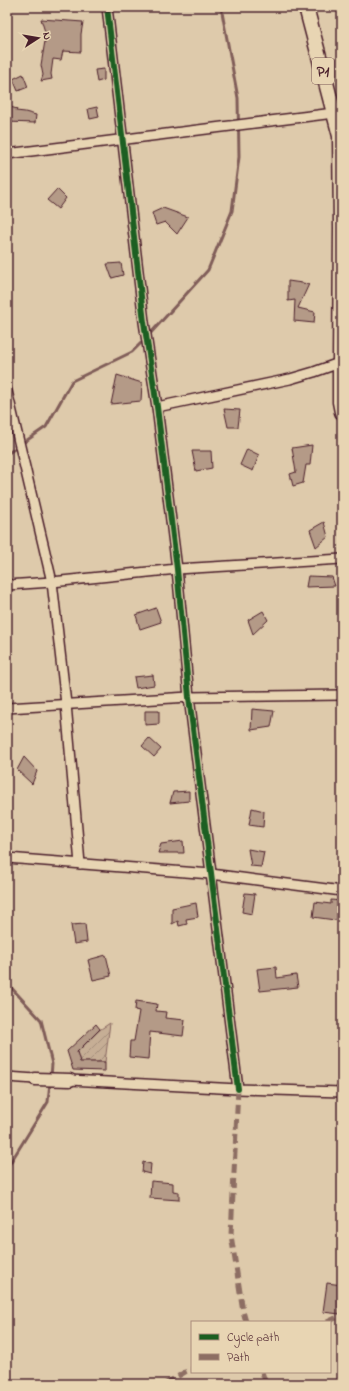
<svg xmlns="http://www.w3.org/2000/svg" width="349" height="1391" font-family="'Indie Flower',sans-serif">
<defs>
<pattern id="garden-furrows" width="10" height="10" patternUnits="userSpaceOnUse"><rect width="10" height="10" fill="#c6ae95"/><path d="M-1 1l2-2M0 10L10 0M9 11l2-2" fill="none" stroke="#a38d7a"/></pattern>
</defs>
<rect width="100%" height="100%" fill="#decaab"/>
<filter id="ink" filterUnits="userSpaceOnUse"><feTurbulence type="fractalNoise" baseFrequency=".025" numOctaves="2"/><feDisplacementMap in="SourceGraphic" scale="8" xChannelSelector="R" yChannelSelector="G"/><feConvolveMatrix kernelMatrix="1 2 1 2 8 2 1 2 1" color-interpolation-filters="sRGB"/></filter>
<g filter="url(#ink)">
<polygon fill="url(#garden-furrows)" stroke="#886660" points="110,1023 105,1062 80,1062 77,1052 98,1031"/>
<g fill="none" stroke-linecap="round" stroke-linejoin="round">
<g stroke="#805d59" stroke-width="3">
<polyline points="149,335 208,270 232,211 239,157 238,98 221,7"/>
<polyline points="7,454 46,427 72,381 132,352 145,339"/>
<polyline points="7,983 41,1020 52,1064 51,1077"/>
<polyline points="7,1168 48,1102 50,1082"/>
</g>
</g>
<g fill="#b49a87" stroke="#4a1f2b">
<polygon points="41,19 83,22 81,34 81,52 63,51 61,60 53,59 51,74 52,79 41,81 43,75 41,65 46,35"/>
<polygon points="104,69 104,80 97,82 95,70"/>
<polygon points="23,74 28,87 18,91 13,79"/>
<polygon points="7,106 17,109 16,111 25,112 36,115 35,123 7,122"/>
<polygon points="97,107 99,117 90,119 88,109"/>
<polygon points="57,189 66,198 58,209 47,200"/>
<polygon points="163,208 188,217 177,234 165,222 156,225 152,213"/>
<polygon points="121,263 123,275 112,278 107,264"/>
<polygon points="288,281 309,284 298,308 315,312 314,323 294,321 295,300 288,301"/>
<polygon points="117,375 142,383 141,401 111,404"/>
<polygon points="224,409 240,410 238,427 228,427"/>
<polygon points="312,445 310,465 306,465 303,483 293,486 290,474 296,472 292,448"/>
<polygon points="247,449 259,455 253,471 240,465"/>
<polygon points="192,451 211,451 212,468 196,471"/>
<polygon points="324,522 328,537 316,547 310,530"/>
<polygon points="308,576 332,577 335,586 306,587"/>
<polygon points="156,608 161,622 140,629 136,615"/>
<polygon points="263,611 268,620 253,634 248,620"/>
<polygon points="153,675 154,685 136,688 134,677"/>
<polygon points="252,709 274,711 271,727 251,730"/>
<polygon points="145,711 159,711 159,724 145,725"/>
<polygon points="149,738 161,749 154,757 142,746"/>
<polygon points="24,757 37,771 32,784 17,770"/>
<polygon points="189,791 189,801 170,803 173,792"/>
<polygon points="252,808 264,811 263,827 249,825"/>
<polygon points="183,841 184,853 158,853 161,844"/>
<polygon points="248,849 264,852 261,867 251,866"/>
<polygon points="245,893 255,894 252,914 242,912"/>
<polygon points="331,900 342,901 342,921 313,917 315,902 331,904"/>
<polygon points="196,903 198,917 186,919 187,924 179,926 178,921 172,924 172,908"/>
<polygon points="85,924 87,942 74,944 71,925"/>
<polygon points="106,955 111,976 93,980 88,960"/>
<polygon points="276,967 277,978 296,975 298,987 260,991 257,969"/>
<polygon points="136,1001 157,1004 156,1011 166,1012 165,1018 185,1020 183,1036 150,1032 148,1059 129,1057 130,1041 134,1041 139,1011 135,1010"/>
<polygon points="96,1024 100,1029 77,1052 80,1062 105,1062 105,1071 73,1070 67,1051"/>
<polygon points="143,1162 151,1164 150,1174 142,1172"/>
<polygon points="151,1181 173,1183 173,1191 179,1192 179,1200 150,1198"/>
<polygon points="327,1283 342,1285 340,1314 323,1312"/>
</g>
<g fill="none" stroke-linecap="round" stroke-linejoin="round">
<g stroke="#4a1f2b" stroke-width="12">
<g id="street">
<polyline points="107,7 144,322 157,407 177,569 189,697 238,1089"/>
<polyline points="7,154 342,112"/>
<polyline points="7,391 52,582 66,704 80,864"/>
<polyline points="157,407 290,379 314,372 342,362"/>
<polyline points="7,585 52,582 177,569 342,559"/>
<polyline points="7,708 189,697 342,695"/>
<polyline points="7,858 211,874 342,891"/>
<polyline points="7,1077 35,1079"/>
<polyline points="70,1080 238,1089 342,1092"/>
</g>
</g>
<g stroke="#4a1f2b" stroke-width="15">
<polyline id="secondary" points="35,1079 70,1080"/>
</g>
<g stroke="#4a1f2b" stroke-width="17">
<polyline id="primary" points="306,7 340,136 341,228 340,362 340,402 342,412"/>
</g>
<use href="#street" stroke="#e8d5b3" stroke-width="9"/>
<use href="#secondary" stroke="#e8d5b3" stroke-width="12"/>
<use href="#primary" stroke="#e8d5b3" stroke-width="14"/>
<g stroke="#8d6e63" stroke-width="5" stroke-dasharray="10 5" stroke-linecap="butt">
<polyline points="238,1089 231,1235 243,1311 246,1322"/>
<polyline points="327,1322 338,1317 342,1317"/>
<polyline points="262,1372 266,1384"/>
<polyline points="165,1384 185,1372 192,1369"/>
</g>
<g stroke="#e8d5b3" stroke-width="8">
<polyline id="cycleway" points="107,7 144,322 157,407 177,569 189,697 238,1089"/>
</g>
<use href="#cycleway" stroke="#1b5e20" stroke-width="6"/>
</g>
</g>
<g text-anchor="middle" stroke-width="3" stroke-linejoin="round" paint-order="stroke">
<rect fill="#e8d5b3" stroke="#795654" stroke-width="1" x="312" y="58" width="22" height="26" rx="3"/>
<g font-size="15" font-weight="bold" fill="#4a1f2b">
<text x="323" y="76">P1</text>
</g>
</g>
<rect width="349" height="1391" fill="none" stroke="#e8d5b3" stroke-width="24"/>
<rect x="12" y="12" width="325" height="1367" fill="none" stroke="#4a1f2b" stroke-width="1.5" filter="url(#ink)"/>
<rect x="191" y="1321" width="140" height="52" fill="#e8d5b3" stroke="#a98c7d"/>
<rect x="199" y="1334" width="20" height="6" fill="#1b5e20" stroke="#a98c7d"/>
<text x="227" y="1341" font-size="12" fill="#4a1f2b">Cycle path</text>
<rect x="199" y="1354" width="20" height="6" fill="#8d6e63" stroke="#a98c7d"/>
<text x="227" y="1361" font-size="12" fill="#4a1f2b">Path</text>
<g transform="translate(38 38) rotate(78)" stroke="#e8d5b3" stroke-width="3" paint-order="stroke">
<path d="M0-3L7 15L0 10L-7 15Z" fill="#4a1f2b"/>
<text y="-6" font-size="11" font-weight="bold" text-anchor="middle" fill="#4a1f2b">N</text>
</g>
</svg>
